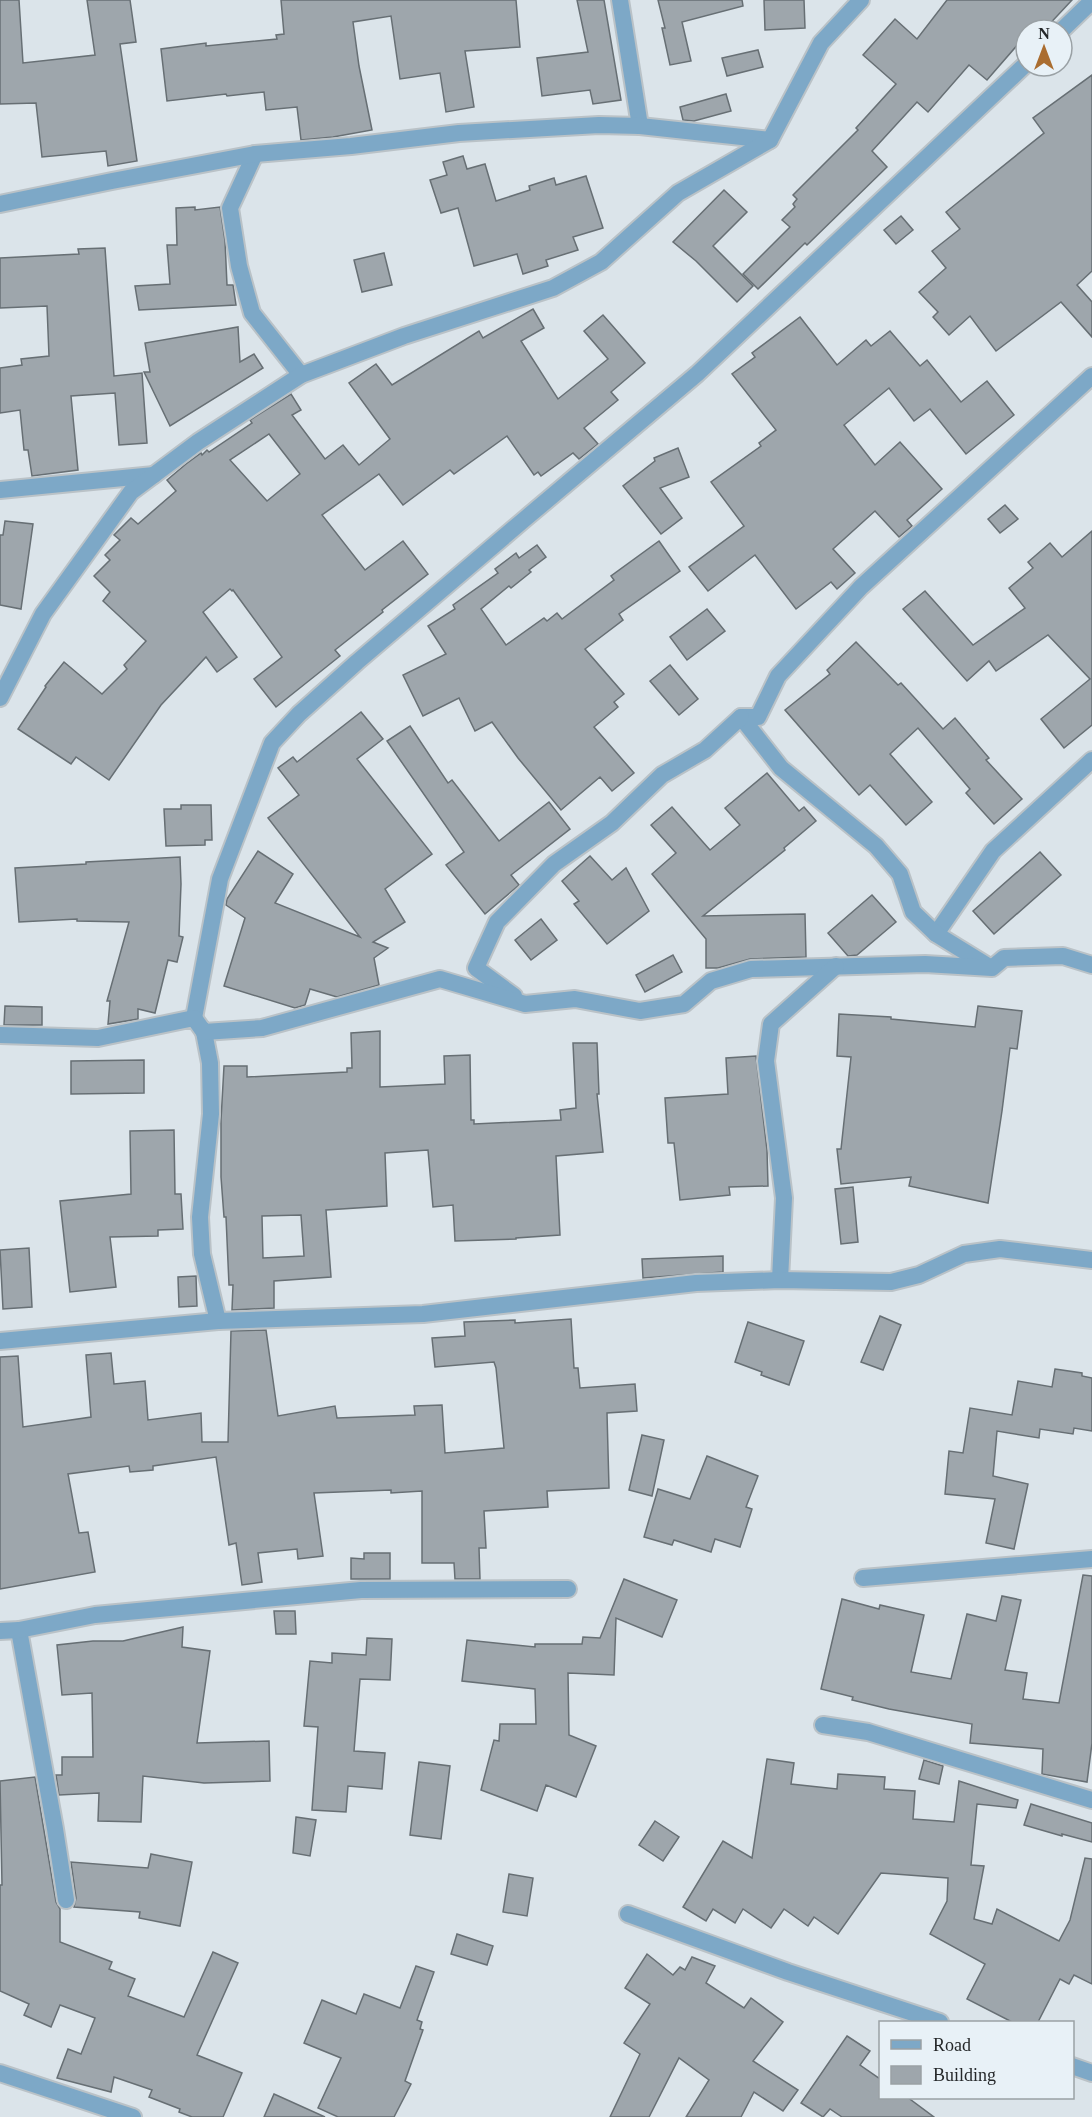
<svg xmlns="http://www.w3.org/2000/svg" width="1092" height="2117" font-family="Georgia,serif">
<rect width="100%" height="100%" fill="#dbe4ea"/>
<g fill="#9ea6ac" stroke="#676f74" stroke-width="1.5" fill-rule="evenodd">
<polygon points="0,0 19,0 23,63 95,55 87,0 130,0 136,42 120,44 137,161 108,166 106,151 42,157 36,103 0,104"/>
<polygon points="281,0 516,0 520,47 465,51 474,107 446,112 440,73 400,79 391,16 353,22 359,66 372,130 333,137 301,140 297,107 266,110 264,92 227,96 226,94 167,101 161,49 206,43 206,46 277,39 276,35 284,34"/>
<polygon points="577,0 604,0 621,100 593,104 590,90 542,96 537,58 588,52"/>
<polygon points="658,0 742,0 743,6 682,22 691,61 670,65 662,28 665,28"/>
<polygon points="764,0 804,0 805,28 765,30"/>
<polygon points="947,0 1072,0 1044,30 1037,23 1031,30 1026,30 1026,35 987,80 969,65 928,112 917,102 872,151 887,167 807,245 805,243 758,289 743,274 790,227 782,220 795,207 793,204 797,199 793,195 858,130 856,128 896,84 863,55 895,19 917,39"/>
<polygon points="758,50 763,67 727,76 722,58"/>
<polygon points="1092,75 1092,271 1077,285 1092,302 1092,337 1061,302 996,351 970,316 949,335 933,317 938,312 919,292 946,268 932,251 960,229 946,212 1044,133 1033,118"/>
<polygon points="726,94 731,111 694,121 683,120 680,107"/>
<polygon points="463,156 467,169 485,164 496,201 530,190 529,186 554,178 556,185 586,176 603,228 573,237 578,250 546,260 548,266 523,274 517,254 474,266 458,208 441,213 430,180 447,175 443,162"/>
<polygon points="724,190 747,212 713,246 753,286 737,302 696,261 673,242"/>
<polygon points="195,207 195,210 220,207 225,241 227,285 233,285 236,305 139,310 135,286 170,284 167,245 177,245 176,208"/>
<polygon points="901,216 913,230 896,244 884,230"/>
<polygon points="105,248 114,376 142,373 147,443 119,445 115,393 71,396 78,470 32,476 28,450 24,450 20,410 0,413 0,368 22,365 21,359 49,356 47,306 0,308 0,258 79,254 78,249"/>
<polygon points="384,253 392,285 362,292 354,260"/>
<path d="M533,309l11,19 -23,13 37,58 50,-40 -24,-28 19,-16 42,48 -34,29 7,8 -34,28 14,16 -19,15 -6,-6 -32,23 -3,-4 -4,3 -27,-39 -53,38 -4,-4 -47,35 -24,-31 -57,41 43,55 38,-29 25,33 -46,36 1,2 -48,38 5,6 -64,51 -22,-28 28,-22 -49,-67 -1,1 -2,-2 -27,23 34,45 -20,15 -11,-15 -45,48 -52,75 -33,-23 -5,7 -53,-35 28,-42 -1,-1 19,-24 38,32 25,-25 -3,-4 22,-24 -43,-40 7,-9 -16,-16 16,-16 -5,-5 15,-15 -6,-5 17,-17 7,6 38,-33 -9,-11 19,-16 15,-11 1,2 5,-5 2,2 43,-29 -2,-3 41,-26 10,16 -9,5 33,44 18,-14 16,20 31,-26 -41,-56 27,-19 16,21 87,-54 4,7zM269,434l31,40 -33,27 -37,-41z"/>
<polygon points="800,317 837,365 866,340 871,346 890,331 920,366 927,360 961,402 987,381 1014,415 966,454 930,409 914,421 889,388 844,425 875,465 900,442 942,489 907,520 912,526 899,537 875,511 833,549 855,573 837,589 831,582 796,609 755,555 708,591 689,567 744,526 711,482 761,446 759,443 776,430 732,374 755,357 752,353"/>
<polygon points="238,327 240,362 254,354 263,368 170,426 144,372 150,372 145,343"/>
<polygon points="678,448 689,477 660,488 682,518 661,534 623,486 655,461 654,458"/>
<polygon points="1005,505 1018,519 1000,533 988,519"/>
<polygon points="5,521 33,524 21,609 0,605 0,535 3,535"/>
<polygon points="1092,531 1092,725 1064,748 1041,719 1090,679 1048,635 996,671 989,661 967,681 903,609 925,591 973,645 1025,608 1009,588 1033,568 1028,562 1050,543 1062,557"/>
<polygon points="659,541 680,571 619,614 623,620 585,649 624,694 614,702 618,707 594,727 634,773 612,791 600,777 561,810 518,758 492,722 475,731 459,698 423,716 403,675 446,654 428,626 455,609 453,605 498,573 495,569 516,553 519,558 537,545 546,557 529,570 531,572 511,588 509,586 481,609 506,645 544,618 547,621 557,613 562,619 614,580 611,576"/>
<polygon points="707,609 725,631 687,660 670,637"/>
<polygon points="856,642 898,685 901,683 943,729 955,718 989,758 986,760 1022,799 994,824 966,793 970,789 918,728 890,754 932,802 906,825 870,785 859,795 785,710 830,674 827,670"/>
<polygon points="670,665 698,699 679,715 650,681"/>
<polygon points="361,712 383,739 357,759 432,854 385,889 405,922 373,942 388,948 374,958 379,985 337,997 310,989 305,1005 295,1008 224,986 245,918 226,905 227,899 258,851 293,874 275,903 360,937 268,818 299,795 278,768 293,757 297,762"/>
<polygon points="410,726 448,783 452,780 499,841 549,802 570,829 511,875 519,885 485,914 446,865 464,852 387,741"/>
<polygon points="767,773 799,811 804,807 816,821 784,848 785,850 703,916 805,914 806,957 750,959 718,968 706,968 706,939 652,874 676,853 651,825 672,807 710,850 740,825 725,808"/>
<polygon points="181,805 211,805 212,840 205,840 205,845 166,846 164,809 181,809"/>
<polygon points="1040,852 1061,875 994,934 973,911"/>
<polygon points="590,856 612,880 626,868 649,911 607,944 574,904 579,901 562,881"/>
<polygon points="180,857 181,884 179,936 183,937 177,962 168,960 155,1013 138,1009 138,1019 108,1024 110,1001 107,1001 129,922 77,921 77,919 19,922 15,868 86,864 86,862"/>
<polygon points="872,895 896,922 857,955 848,956 828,933"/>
<polygon points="541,919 557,940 531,960 515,940"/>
<polygon points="673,955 682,972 645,992 636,975"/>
<polygon points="5,1006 42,1007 42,1025 4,1025"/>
<polygon points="978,1006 1022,1011 1017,1049 1010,1048 1002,1111 988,1203 909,1186 911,1177 841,1184 837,1149 841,1149 851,1057 837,1056 839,1014 891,1017 891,1019 975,1027"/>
<path d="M380,1031v56l65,-3 -1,-28 26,-1 1,65h3v4l87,-4 -1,-10 16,-2 -3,-65h24l2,51h-2l6,58 -47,4 4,79 -44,3v1l-61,2 -2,-36 -20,2 -5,-57 -43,3 2,53 -61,4 5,67 -57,4v27l-42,2 1,-25h-4l-3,-68h-2l-3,-40v-57l3,-54h23v11l100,-5v-4h5l-1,-35zM301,1215l3,41 -41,2 -1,-42z"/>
<polygon points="756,1056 767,1150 768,1186 729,1187 730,1195 680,1200 674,1143 668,1143 665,1098 728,1094 726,1058"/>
<polygon points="144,1060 144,1093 71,1094 71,1061"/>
<polygon points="174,1130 175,1194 181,1194 183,1229 158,1230 158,1236 110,1237 116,1287 70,1292 60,1201 131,1194 130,1131"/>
<polygon points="853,1187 858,1242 841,1244 835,1189"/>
<polygon points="29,1248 32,1307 3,1309 0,1250"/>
<polygon points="723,1256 723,1272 643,1278 642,1259"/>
<polygon points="196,1276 197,1306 179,1307 178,1277"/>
<polygon points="880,1316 901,1325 883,1370 861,1362"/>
<polygon points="571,1319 574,1368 578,1368 580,1388 635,1384 637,1411 607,1413 609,1488 547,1491 548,1507 484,1511 486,1548 479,1548 480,1579 455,1579 454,1563 422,1563 422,1491 391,1493 391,1490 314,1493 323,1556 298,1559 297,1549 258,1553 262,1582 242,1585 236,1543 229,1545 216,1457 153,1466 153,1470 130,1472 129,1466 68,1474 79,1533 88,1532 95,1572 0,1589 0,1357 18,1356 23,1427 91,1417 86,1355 111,1353 114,1384 145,1381 148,1420 201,1413 202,1442 228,1442 231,1331 266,1330 278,1416 335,1406 337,1418 415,1415 414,1406 442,1405 445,1453 504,1448 496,1368 494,1362 435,1367 432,1338 465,1336 464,1322 515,1320 515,1323"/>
<polygon points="748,1322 804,1341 789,1385 761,1375 762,1372 735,1362"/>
<polygon points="1055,1369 1082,1373 1082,1376 1092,1378 1092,1431 1074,1428 1073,1434 1040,1429 1039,1438 997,1431 993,1476 1028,1484 1014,1549 986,1543 995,1499 945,1494 949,1451 963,1453 970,1408 1012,1415 1018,1381 1052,1387"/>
<polygon points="642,1435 664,1440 652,1496 629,1490"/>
<polygon points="707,1456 758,1476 746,1507 752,1509 740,1547 715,1539 711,1552 674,1540 672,1545 644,1537 658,1489 690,1499"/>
<polygon points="364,1553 390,1553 390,1579 351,1579 351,1558 364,1559"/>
<polygon points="1083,1575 1092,1576 1092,1743 1087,1782 1042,1774 1043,1749 970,1743 972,1724 889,1709 852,1700 853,1697 821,1689 842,1599 879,1609 880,1605 924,1615 911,1672 951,1679 967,1614 996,1621 1002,1596 1021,1600 1005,1670 1027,1673 1023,1699 1059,1703"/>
<polygon points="624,1579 677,1600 662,1637 616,1618 614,1675 568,1673 569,1735 596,1746 576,1797 546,1785 537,1811 481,1790 494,1740 499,1741 500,1724 536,1724 535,1689 462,1681 467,1640 535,1647 535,1644 582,1644 583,1637 600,1638"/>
<polygon points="274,1611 295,1611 296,1634 276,1634"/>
<polygon points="183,1627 182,1647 210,1651 197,1743 269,1741 270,1781 204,1783 143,1776 141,1822 98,1821 99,1793 59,1795 56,1775 62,1775 62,1757 93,1757 92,1693 62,1695 57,1645 93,1641 123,1641"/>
<polygon points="367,1638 392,1639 390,1680 360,1679 354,1751 385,1753 382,1789 348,1786 346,1812 312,1810 318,1727 304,1726 310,1661 332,1663 332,1653 366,1655"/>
<polygon points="767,1759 794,1763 791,1784 837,1789 838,1774 885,1777 884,1789 915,1791 913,1819 954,1822 959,1781 1018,1800 1016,1808 977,1804 971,1865 984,1866 974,1919 992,1924 997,1909 1059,1941 1070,1920 1085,1858 1092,1859 1092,1984 1074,1975 1069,1984 1060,1979 1038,2022 1012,2022 967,1999 985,1964 930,1934 947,1901 948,1878 881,1873 838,1934 814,1917 808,1926 784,1909 771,1928 743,1909 735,1923 713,1909 706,1921 683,1907 723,1841 752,1858"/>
<polygon points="924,1760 943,1766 939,1784 919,1779"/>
<polygon points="419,1762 450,1766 441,1839 410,1835"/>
<polygon points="35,1777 56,1902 60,1909 60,1942 112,1962 109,1969 135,1979 128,1996 184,2017 213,1952 238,1963 197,2055 242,2073 223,2117 192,2117 179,2112 180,2109 149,2097 152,2090 114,2077 111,2092 57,2078 68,2049 81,2054 95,2018 60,2005 51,2027 24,2015 29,2004 0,1991 0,1885 2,1885 0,1781"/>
<polygon points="1031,1804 1092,1823 1092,1842 1062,1834 1062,1836 1024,1825"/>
<polygon points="296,1817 316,1820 310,1856 293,1853"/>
<polygon points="655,1821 679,1837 663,1861 639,1845"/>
<polygon points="151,1854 192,1862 180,1926 139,1918 140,1912 74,1907 76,1898 71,1862 148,1868"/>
<polygon points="509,1874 533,1878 527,1916 503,1912"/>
<polygon points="457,1934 493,1946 487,1965 451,1954"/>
<polygon points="647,1954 673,1975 680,1967 685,1970 692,1957 715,1966 706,1983 744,2008 751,1998 783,2022 753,2061 798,2090 783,2111 754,2092 741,2117 686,2117 709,2080 679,2058 649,2117 610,2117 640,2054 624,2043 650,2004 625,1988"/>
<polygon points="416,1966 434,1972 417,2020 422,2022 420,2029 423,2030 405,2081 411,2084 394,2117 338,2117 318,2108 341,2058 304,2043 322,2000 356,2014 364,1994 400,2008"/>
<polygon points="847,2036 870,2051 860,2065 880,2079 880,2097 907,2097 934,2117 842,2117 830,2109 823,2117 801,2103"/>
<polygon points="274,2094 325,2117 264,2117"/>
</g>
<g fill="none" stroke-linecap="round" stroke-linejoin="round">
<g stroke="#bac2c7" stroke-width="20">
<g id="minor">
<polyline points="620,0 640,126"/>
<polyline points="1062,30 1092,1"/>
<polyline points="255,154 230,208 239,266 252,313 301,375"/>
<polyline points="0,204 112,181 255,154 351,146 459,133 599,125 640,126 770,140"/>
<polyline points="0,490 154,475"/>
<polyline points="0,698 43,614 131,492 198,442 301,375 404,336 553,288 601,262 678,193 770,140 821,43 861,0"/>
<polyline points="936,934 993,851 1092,760"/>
<polyline points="988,966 936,934 913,912 900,874 876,846 781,768 741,717 758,717 778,676 861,587 1092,376"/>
<polyline points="514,996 476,968 497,922 554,864 612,823 662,775 705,750 741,717"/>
<polyline points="194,1018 220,879 272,743 299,714 357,662 526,518 697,374 1026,64"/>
<polyline points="204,1032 210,1063 211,1114 200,1217 202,1254 218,1321"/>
<polyline points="0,1035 98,1038 194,1018 204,1032 262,1028 440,979 525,1004 575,999 640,1011 684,1004 711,981 751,969 925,964 992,968 1004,958 1063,956 1092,965"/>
<polyline points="780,1280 784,1198 766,1061 771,1024 836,966"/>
<polyline points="0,1341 218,1321 423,1314 696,1283 780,1280 891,1282 919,1275 964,1254 1000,1249 1092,1260"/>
<polyline points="863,1578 1092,1559"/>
<polyline points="19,1630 55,1829 66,1900"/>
<polyline points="0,1631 19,1630 95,1615 361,1590 568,1589"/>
<polyline points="823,1725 868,1732 1092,1800"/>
<polyline points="628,1914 788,1972 940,2022"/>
<polyline points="1072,2066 1092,2073"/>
<polyline points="0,2073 133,2117"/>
</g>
</g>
<use href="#minor" stroke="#7da8c7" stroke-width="16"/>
</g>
<rect x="879" y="2021" width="195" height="78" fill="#e8f1f7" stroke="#9aa1a5" stroke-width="1.5"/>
<rect x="891" y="2040" width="30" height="9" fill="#7da8c7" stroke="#9aa1a5" stroke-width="1.5"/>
<text x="933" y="2051" font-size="18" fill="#25282a">Road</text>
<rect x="891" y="2066" width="30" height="18" fill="#9ea6ac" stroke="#9aa1a5" stroke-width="1.5"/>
<text x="933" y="2081" font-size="18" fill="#25282a">Building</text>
<g transform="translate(1044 48)"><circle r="28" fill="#e8f1f7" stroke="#9aa1a5" stroke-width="1.5"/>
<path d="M0-4.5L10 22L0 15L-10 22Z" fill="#aa6d30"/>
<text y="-9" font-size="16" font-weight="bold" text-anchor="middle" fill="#25282a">N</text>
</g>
</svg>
